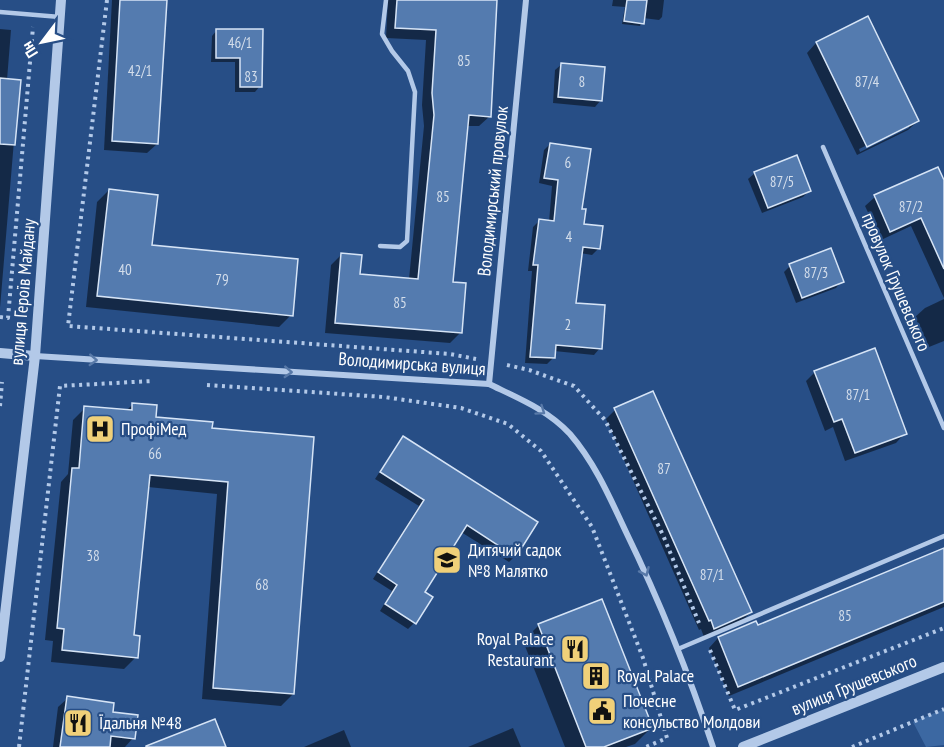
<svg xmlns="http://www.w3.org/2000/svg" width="944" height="747" font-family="'PT Sans Narrow',sans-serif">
<rect width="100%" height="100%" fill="#274e86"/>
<polygon fill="#3c68a2" points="944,709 944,745 926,747 913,722"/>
<g fill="#0007" fill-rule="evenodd">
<polygon points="112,0 165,0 157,144 147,153 104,150"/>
<polygon points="388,0 496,0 490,116 479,126 466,126 451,283 460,333 450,343 325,333 331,265 342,254 358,275 409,279 424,126 422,105 426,40 386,38"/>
<polygon points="613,0 664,0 662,17 659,20 643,18 640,26 622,24 625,7 612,6"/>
<path d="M867,18l51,103 -10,9 -51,25 -50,-102 9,-10zM909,125v3l-49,24 -1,-3z"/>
<polygon points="0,29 11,30 7,80 19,81 0,308"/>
<polygon points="217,30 261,30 260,86 255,92 235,92 235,62 211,62 212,36"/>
<polygon points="562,64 601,100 595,107 553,103 555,70"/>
<polygon points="550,144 580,210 582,225 599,248 592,255 580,253 575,304 600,348 594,355 554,351 553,358 547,364 525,363 532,271 528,271 533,227 539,221 549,222 552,186 539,183 544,150"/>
<polygon points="755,173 809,191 803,197 762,213 748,179"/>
<polygon points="944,183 944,298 911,226 881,240 865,206 875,197"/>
<polygon points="109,190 151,246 291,315 279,327 86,307 97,202"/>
<polygon points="790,266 842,281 836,288 796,303 784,272"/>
<polygon points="944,299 944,341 929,347 915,317 925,308"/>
<polygon points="815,372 905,433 896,443 845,461 833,427 825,431 806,381"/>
<polygon points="133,404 154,418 211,430 312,438 293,694 281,706 202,699 217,494 148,487 133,637 136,657 124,669 51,662 53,641 45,640 61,482 68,474 73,420 85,408 126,411"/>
<polygon points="615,410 751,612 741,622 704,637 701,629 699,630 606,419"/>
<polygon points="404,438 515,556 509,562 461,532 422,592 414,623 408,629 380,611 392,591 373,579 419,506 375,479 398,444"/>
<polygon points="944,550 944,607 729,696 709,648 718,638 755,623 758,627"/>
<polygon points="539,625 651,728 635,744 626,747 565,747 523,641"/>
<polygon points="68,698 111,713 133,738 125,747 53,747 58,707"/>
<polygon points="513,728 521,747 468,747"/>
<polygon points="344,730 351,747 304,747"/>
</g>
<g fill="#547baf" stroke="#d6e4f6" stroke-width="1.5">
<polygon points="120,0 167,0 158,144 112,141"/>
<polygon points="397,0 497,0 491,117 469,115 453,282 466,283 462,333 335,323 341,253 362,255 360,274 418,279 434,115 432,93 436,30 395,28"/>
<polygon points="627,0 647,0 644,24 624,21"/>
<polygon points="868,16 919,121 867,147 816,42"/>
<polygon points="216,29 263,29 262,87 240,87 240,58 216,58"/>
<polygon points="561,63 605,67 602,101 558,97"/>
<polygon points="0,78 21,80 15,145 0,144"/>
<polygon points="550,143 591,149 582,209 586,209 584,224 603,226 600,249 583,247 576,303 605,305 602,349 556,345 555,358 530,357 538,265 533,265 539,219 554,221 558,180 544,178"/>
<polygon points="797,155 811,191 768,208 754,172"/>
<polygon points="938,167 944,180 944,269 921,218 890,232 874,195"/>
<polygon points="109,189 158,195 152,245 298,259 293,316 97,296"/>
<polygon points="831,248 844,282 802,298 789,264"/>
<polygon points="875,348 907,434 855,453 842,419 834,422 814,371"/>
<polygon points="653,391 752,612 714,629 711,620 709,621 614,408"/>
<polygon points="132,403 157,405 156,417 213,422 212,428 314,437 294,694 213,688 228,482 150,475 134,635 140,636 138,658 62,650 64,629 57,628 72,468 79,468 84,406 132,410"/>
<polygon points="403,436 538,522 516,557 467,525 425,592 433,597 416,624 385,604 397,585 378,572 424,500 380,472"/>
<polygon points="944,548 944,602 738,687 718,637 756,621 758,625"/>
<polygon points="602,599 653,728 604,747 586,747 538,624"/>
<polygon points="67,696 114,703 113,712 138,715 135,739 111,736 110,747 60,747"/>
<polygon points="215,719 226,747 146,747 146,746"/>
</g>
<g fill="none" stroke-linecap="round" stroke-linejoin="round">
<g stroke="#b3c9e8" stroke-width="4" stroke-dasharray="3 4.5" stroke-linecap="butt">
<polyline points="107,0 68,326 450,354 476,359"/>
<polyline points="0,317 8,318 33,27"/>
<polyline points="507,365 529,370 574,386 605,420 663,535 699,623"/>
<polyline points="207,385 384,397 461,408 508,424 541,451 592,527 643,658 667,738 646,747"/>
<polyline points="0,406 2,382"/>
<polyline points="710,650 735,710 944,628"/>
<polyline points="19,747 60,386 152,381"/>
<polyline points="852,747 944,709"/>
</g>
<g stroke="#b3c9e8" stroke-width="4.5">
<polyline points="0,12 60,17"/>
<polyline points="823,147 944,428"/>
<polyline points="380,246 400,247 407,241 415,92 408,71 392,51 382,34 386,0"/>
<polyline points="678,649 944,536"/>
</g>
<g stroke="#b3c9e8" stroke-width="6">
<path d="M35,356l454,28c29,14 59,26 81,50 25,29 40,64 56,98 34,70 63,142 87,215"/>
<polyline points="489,384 526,0"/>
</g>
<g stroke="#b3c9e8" stroke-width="10">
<polyline points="0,353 35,356"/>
<polyline points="0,657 35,356 61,0"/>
<polyline points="743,747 944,667"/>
</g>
</g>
<defs><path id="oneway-chevron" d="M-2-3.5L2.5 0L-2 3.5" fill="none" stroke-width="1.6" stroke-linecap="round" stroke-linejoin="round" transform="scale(1.5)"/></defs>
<g stroke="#5879a8">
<use href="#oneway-chevron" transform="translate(93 360) rotate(3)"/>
<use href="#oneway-chevron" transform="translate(288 372) rotate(3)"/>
<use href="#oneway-chevron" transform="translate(541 411) rotate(35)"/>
<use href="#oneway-chevron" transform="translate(645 572) rotate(66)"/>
</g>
<defs>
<g id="hospital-square" transform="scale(1.5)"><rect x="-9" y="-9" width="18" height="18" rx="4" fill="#f0d079" stroke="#274e86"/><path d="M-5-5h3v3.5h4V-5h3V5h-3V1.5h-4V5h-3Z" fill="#111"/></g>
<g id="school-square" transform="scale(1.5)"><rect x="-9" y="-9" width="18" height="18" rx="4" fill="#f0d079" stroke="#274e86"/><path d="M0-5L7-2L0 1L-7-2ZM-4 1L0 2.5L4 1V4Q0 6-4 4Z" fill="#111"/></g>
<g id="restaurant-square" transform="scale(1.5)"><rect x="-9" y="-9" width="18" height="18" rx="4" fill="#f0d079" stroke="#274e86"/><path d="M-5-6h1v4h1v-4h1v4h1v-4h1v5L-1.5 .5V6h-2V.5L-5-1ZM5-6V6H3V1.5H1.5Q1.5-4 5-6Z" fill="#111"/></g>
<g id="building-square" transform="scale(1.5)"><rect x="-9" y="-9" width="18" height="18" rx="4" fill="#f0d079" stroke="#274e86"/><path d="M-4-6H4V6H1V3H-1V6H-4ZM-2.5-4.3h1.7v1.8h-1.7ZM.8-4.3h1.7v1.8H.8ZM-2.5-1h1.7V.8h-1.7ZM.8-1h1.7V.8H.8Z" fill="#111"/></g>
<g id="civic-square" transform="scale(1.5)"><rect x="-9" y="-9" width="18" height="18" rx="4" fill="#f0d079" stroke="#274e86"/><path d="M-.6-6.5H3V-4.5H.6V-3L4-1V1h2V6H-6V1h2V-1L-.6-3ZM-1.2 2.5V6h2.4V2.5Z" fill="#111"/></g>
</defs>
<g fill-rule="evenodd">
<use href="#hospital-square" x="100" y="429"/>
<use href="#school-square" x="447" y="560"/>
<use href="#restaurant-square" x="575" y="649"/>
<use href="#building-square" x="596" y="676"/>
<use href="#civic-square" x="602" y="711"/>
<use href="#restaurant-square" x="78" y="723"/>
</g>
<g text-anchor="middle" stroke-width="4.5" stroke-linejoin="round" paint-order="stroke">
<g font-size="15" fill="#d4deeb">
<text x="240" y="48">46/1</text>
<text x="464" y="66">85</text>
<text x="140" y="76">42/1</text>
<text x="251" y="82">83</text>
<text x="582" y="87">8</text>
<text x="867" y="87">87/4</text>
<text x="568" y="168">6</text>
<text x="782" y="187">87/5</text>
<text x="443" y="202">85</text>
<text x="911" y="212">87/2</text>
<text x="569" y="242">4</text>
<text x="125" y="275">40</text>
<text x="816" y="278">87/3</text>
<text x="222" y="285">79</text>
<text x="400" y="308">85</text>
<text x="568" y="330">2</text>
<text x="858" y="400">87/1</text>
<text x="155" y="459">66</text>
<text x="664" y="474">87</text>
<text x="93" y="561">38</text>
<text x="712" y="580">87/1</text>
<text x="262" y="590">68</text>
<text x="845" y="621">85</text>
</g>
<g font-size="18" fill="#fff" stroke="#274e86">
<text transform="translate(493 191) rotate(-84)" y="6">Володимирський провулок</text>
<text transform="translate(896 282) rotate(67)" y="6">провулок Грушевського</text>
<text transform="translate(23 292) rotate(-85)" y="6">вулиця Героїв Майдану</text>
<text transform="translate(412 364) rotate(4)" y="6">Володимирська вулиця</text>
<text transform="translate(854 685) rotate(-22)" y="6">вулиця Грушевського</text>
</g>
<g font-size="18" fill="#fff" stroke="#274e86" text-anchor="start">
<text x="121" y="435">ПрофіМед</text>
<text x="468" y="556">Дитячий садок<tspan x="468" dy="21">№8 Малятко</tspan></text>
<text x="554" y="645" text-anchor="end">Royal Palace<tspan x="554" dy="21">Restaurant</tspan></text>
<text x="617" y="682">Royal Palace</text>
<text x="623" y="707">Почесне<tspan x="623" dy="21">консульство Молдови</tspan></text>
<text x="99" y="729">Їдальня №48</text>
</g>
</g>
<g transform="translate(42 42) rotate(238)" stroke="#274e86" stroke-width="4.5" paint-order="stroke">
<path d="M0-4.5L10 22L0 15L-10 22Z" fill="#ffffff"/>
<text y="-9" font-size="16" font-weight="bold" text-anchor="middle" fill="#ffffff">Пн</text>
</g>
</svg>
